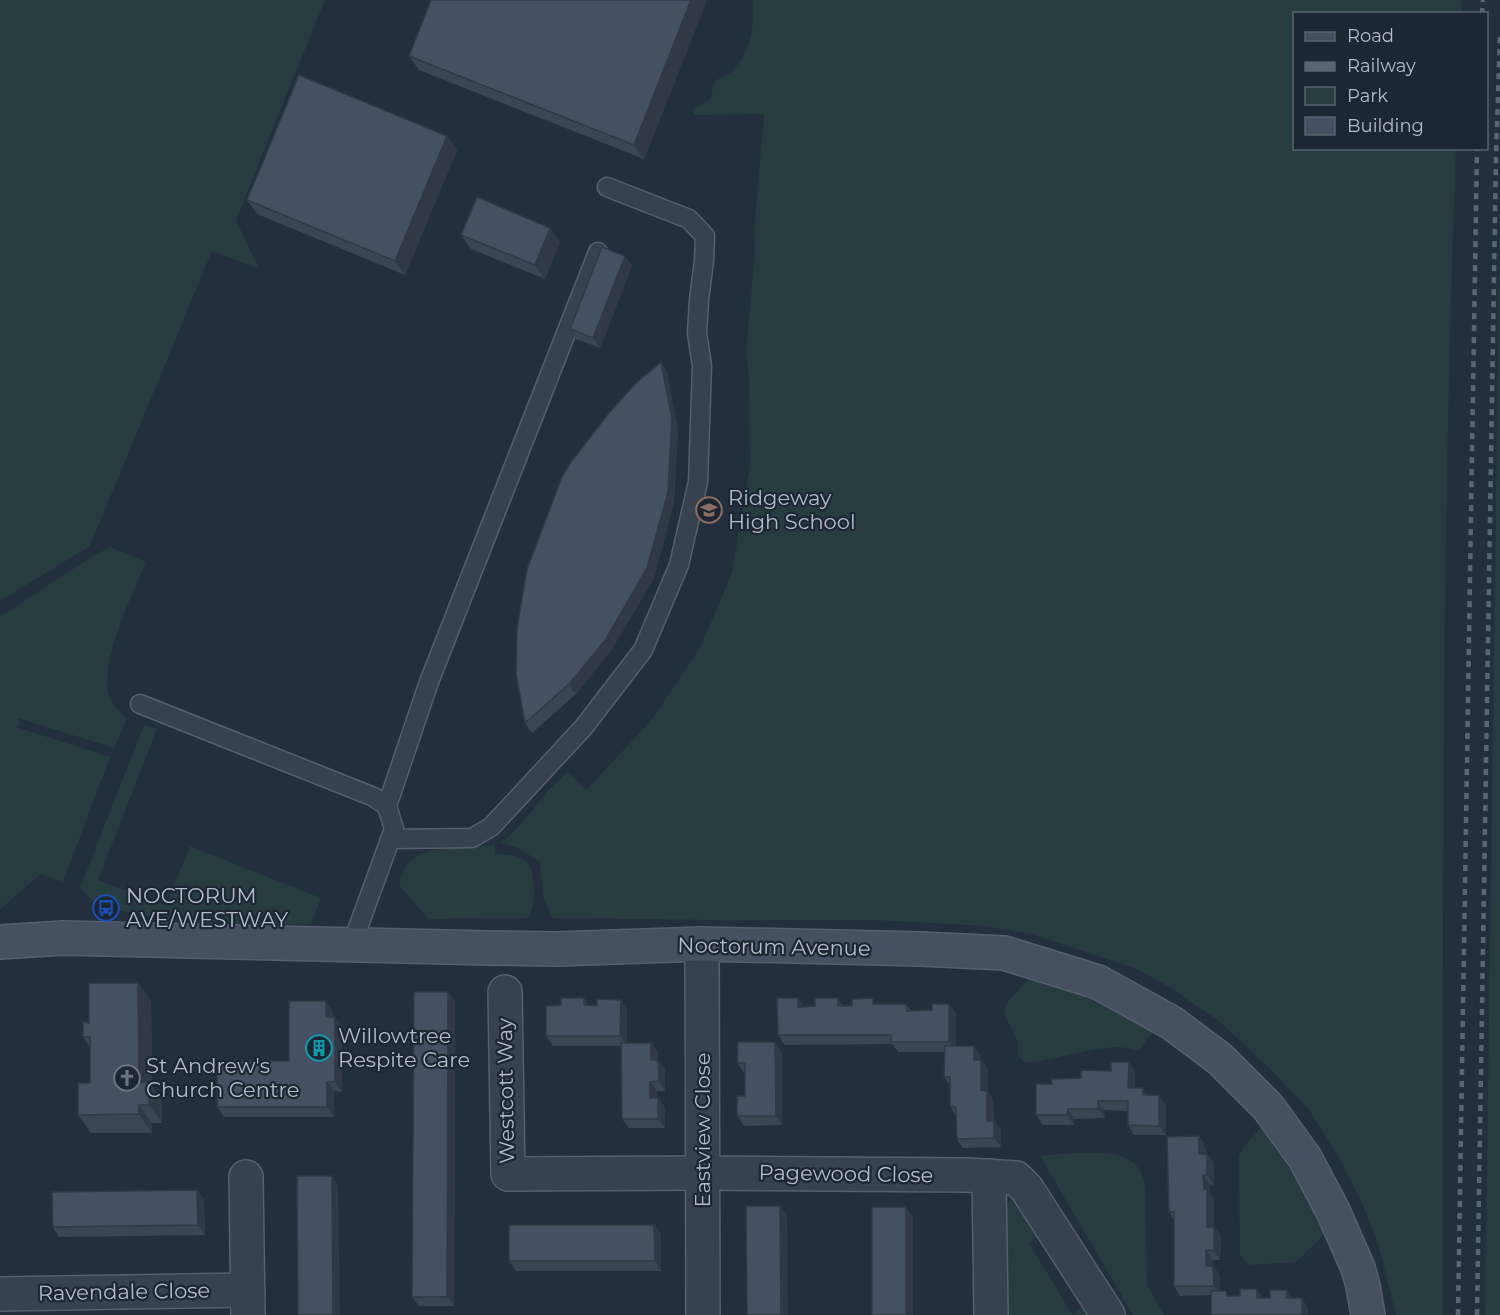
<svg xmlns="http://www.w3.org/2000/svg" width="1500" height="1315" font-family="Montserrat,sans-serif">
<rect width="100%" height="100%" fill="#242f3e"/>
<g fill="#263c3f">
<polygon points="0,0 325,0 236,220 259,269 212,251 90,546 0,601"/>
<path d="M753,0h709l-1,13 -167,1v134l162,1c-15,388 -13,777 -13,1166h-47l-18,-72 -16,-40 -24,-47 -29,-46 -37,-39 -53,-50 -50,-34 -32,-18 -106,-35 -45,-8 -112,-6h-153l-169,-2 -8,-18 -4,-38 -23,-15 -17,-4c28,-20 41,-50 68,-71l18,18 64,-68 50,-74 32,-75 18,-107 -1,-87 -3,-28 9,-99 -1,-22 10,-116 -70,1 -2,-5 18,-11 5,-18c6,-4 16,-7 20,-13 16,-17 20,-45 18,-68z"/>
<polygon points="1500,201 1500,1315 1485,1315"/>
<path d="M110,547l36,15c-13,30 -51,110 -35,139 4,6 11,12 16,18l-13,29 -96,-30 2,6 -4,3 94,30 -47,125 -22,-8 -41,35v-292l93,-61z"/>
<polygon points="144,725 157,729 98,880 166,906 190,846 321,898 311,924 189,924 98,906 80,888"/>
<path d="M495,845v9c26,2 37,2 39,31 1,13 -1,21 -5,33l-101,1 -29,-34c2,-7 4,-16 9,-22 15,-19 64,-16 87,-18z"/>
<path d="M1033,974l19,5 105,48 -19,24c-29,-13 -82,11 -114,12l-6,-8v-12l-14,-30 3,-10z"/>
<polygon points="1264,1124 1306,1185 1326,1233 1296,1262 1249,1265 1240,1255 1239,1156 1243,1148"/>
<path d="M1070,1153c30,1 67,-7 75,31l2,101 17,30h-31l-93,-159z"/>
<polygon points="1016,1196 1047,1230 1029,1243 1072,1314 1090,1302 1099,1315 1005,1315 1005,1211 1008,1203"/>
</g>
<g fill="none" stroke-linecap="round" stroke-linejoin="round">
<g stroke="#565f6c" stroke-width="21">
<g id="lane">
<polyline points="140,704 374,797 387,806 394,829 352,944"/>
<polyline points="387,806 429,682 598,252"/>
<polyline points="390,839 472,838 491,827 583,728 643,650 679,565 698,482 702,366 697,333 699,300 704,261 705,236 689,219 607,187"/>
</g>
</g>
<g stroke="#565f6c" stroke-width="36">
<g id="street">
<polyline points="702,944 703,1315"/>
<polyline points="505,992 508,1174 703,1173 967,1175 1016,1178 1027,1189 1108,1315"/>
<polyline points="989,1176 991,1315"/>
<polyline points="246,1177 248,1315"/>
<polyline points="0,1294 248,1290"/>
</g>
</g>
<g stroke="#565f6c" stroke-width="36">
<polyline id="secondary" points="0,942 63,938 488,948 558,949 702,944 921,949 1004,953 1098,982 1172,1023 1220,1059 1268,1107 1305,1158 1333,1211 1358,1268 1363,1286 1368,1315"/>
</g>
<use href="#lane" stroke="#38414e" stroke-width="18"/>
<use href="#street" stroke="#38414e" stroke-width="33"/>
<use href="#secondary" stroke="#465061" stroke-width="33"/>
<g stroke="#5a6575" stroke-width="4.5" stroke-dasharray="6 6" stroke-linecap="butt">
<polyline points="1482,14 1483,0"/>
<polyline points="1458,1315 1477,148"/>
<polyline points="1477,1315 1496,154 1500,36"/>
</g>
</g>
<g fill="#3b4654">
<polygon points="707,0 644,159 419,70 409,56"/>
<polygon points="447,136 457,150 405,275 257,214 247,200"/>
<polygon points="461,235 560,242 545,279 471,249"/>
<polygon points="625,256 632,266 600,348 576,339 570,329"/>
<polygon points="667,372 678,430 674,502 654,578 612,649 576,694 532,733 525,723"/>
<polygon points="138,983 151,1001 152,1086 162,1101 162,1123 152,1123 152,1133 91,1133 78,1115 90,1083 90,1047 83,1037 89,1023"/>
<polygon points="448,992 455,1002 454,1306 419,1306 412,1297"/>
<polygon points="798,998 804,1006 906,1004 911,1011 956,1013 956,1046 981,1056 981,1060 988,1069 988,1092 993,1100 994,1121 1001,1130 1001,1147 963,1148 957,1139 956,1116 950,1106 950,1085 944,1077 945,1052 898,1052 892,1044 785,1045 778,1035"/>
<polygon points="589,1006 627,1009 627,1043 651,1043 658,1052 658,1060 665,1069 665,1091 657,1091 657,1098 658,1098 665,1108 665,1128 629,1128 622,1119 621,1046 553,1046 546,1036"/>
<polygon points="333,1011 333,1017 342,1026 342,1092 334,1091 334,1117 224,1117 217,1107 289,1061"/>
<polygon points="782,1052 782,1125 744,1126 737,1116 745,1096 745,1073 744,1073 737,1063"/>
<polygon points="1129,1062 1135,1072 1135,1088 1166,1105 1166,1135 1134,1135 1128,1125 1128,1111 1104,1110 1105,1118 1074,1119 1074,1125 1043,1125 1036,1115 1052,1084 1081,1078 1111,1071"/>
<polygon points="1199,1136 1205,1146 1206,1154 1207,1154 1214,1163 1214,1185 1210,1184 1210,1193 1214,1199 1214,1227 1221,1236 1220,1260 1213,1260 1213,1266 1220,1275 1220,1291 1230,1296 1293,1298 1308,1308 1308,1315 1211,1295 1180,1296 1174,1286 1174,1220 1169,1212"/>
<polygon points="197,1190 204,1200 205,1235 59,1237 53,1227"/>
<polygon points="654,1225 661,1234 661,1271 516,1271 509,1261"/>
</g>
<g fill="#303945">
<polygon points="691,0 707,0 644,159 634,145"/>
<polygon points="447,136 457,150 405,275 395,261"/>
<polygon points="550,228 560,242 545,279 535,265"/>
<polygon points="625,256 632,266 600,348 593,338"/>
<polygon points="661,362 667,372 678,430 674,502 654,578 612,649 576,694 569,684"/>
<polygon points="138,983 151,1001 152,1086 162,1101 162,1123 149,1105 139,1082"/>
<polygon points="448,992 455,1002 454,1306 447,1297"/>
<polygon points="584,998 591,1008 584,1005"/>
<polygon points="798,998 805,1008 798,1007"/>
<polygon points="838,998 845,1008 838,1006"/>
<polygon points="621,1000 627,1009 627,1046 620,1036"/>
<polygon points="326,1001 333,1011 333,1026 326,1017"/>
<polygon points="949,1004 956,1013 956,1052 949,1042"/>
<polygon points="335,1017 342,1026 342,1092 335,1082"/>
<polygon points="775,1042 782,1052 782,1125 776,1116"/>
<polygon points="651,1043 658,1052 658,1069 651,1060"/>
<polygon points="974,1046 981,1056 981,1069 974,1060"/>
<polygon points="658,1060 665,1069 665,1091 659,1081"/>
<polygon points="981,1060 988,1069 988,1092 993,1100 994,1131 987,1121 981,1090"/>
<polygon points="1129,1062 1135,1072 1135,1097 1128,1088"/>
<polygon points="327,1082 334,1091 334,1117 327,1107"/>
<polygon points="650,1082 657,1091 657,1108 650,1098"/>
<polygon points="1159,1095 1166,1105 1166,1135 1159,1126"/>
<polygon points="658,1098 665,1108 665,1128 658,1119"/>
<polygon points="1098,1101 1104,1110 1105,1118 1098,1109"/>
<polygon points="139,1105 152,1123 152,1133 139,1114"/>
<polygon points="1068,1109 1074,1119 1074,1125 1067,1115"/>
<polygon points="994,1121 1001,1130 1001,1147 994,1138"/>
<polygon points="1199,1136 1205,1146 1206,1164 1199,1154"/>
<polygon points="1207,1154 1214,1163 1214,1185 1207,1175"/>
<polygon points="1203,1175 1210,1184 1210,1193 1214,1199 1214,1227 1221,1236 1220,1260 1214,1251 1207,1227 1204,1189"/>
<polygon points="332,1176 338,1186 340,1315 333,1315"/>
<polygon points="197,1190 204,1200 205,1235 198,1225"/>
<polygon points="780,1206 787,1215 788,1315 781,1315"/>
<polygon points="906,1207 913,1217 913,1315 906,1315"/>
<polygon points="654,1225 661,1234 661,1271 655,1261"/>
<polygon points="1206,1250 1213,1260 1213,1275 1206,1266"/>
<polygon points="1213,1266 1220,1275 1220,1295 1214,1286"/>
<polygon points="1257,1289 1263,1298 1257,1298"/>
<polygon points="1287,1290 1293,1299 1286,1298"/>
<polygon points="1302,1298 1308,1308 1308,1315 1302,1315"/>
</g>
<g fill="#455162" stroke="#303945" stroke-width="1.5">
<polygon points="431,0 691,0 634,145 409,56"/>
<polygon points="299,75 447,136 395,261 247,200"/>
<polygon points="477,197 550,228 535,265 461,235"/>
<polygon points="602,247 625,256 593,338 570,329"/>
<polygon points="661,362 672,420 668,492 647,568 606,639 569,684 525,723 516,673 517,628 527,569 562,477 571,462 609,413 636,383"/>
<polygon points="89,983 138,983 139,1082 149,1083 149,1105 139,1105 139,1114 78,1115 78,1083 90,1083 90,1037 83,1037 83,1022 89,1023"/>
<polygon points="414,992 448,992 447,1297 412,1297"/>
<polygon points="561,998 584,998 584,1005 597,1006 597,999 621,1000 620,1036 546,1036 546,1006 561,1005"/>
<polygon points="777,998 798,998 798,1007 815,1006 815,998 838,998 838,1006 852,1006 852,999 873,998 873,1004 906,1004 907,1011 932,1010 932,1004 949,1004 949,1042 891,1042 891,1035 778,1035"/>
<polygon points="289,1001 326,1001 326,1017 335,1017 335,1082 327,1082 327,1107 217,1107 217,1061 289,1061"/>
<polygon points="738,1042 775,1042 776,1116 737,1116 737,1096 745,1096 745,1063 737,1063"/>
<polygon points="621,1043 651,1043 651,1060 658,1060 659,1081 650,1082 650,1098 658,1098 658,1119 622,1119"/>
<polygon points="945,1046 974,1046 974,1060 981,1060 981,1090 987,1091 987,1121 994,1121 994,1138 957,1139 956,1107 950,1106 950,1077 944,1077"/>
<polygon points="1111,1062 1129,1062 1128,1088 1143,1088 1143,1095 1159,1095 1159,1126 1128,1125 1128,1101 1098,1101 1098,1109 1068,1109 1067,1115 1036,1115 1036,1084 1052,1084 1051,1079 1081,1078 1081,1070 1111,1071"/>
<polygon points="1199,1136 1199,1154 1207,1154 1207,1175 1203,1175 1204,1189 1207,1189 1207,1227 1214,1227 1214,1251 1206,1250 1206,1266 1213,1266 1214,1286 1174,1286 1174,1212 1169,1212 1167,1137"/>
<polygon points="297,1176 332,1176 333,1315 298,1315"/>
<polygon points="197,1190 198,1225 53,1227 52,1192"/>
<polygon points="746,1206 780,1206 781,1315 747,1315"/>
<rect x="872" y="1207" width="34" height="108"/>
<polygon points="509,1225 654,1225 655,1261 509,1261"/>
<polygon points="1240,1289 1257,1289 1257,1298 1270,1298 1270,1290 1287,1290 1286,1298 1302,1298 1302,1315 1211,1315 1211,1291 1226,1291 1227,1296 1240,1296"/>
</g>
<defs>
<g id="school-ring" transform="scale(1.35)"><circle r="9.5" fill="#1d2633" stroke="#8d6e63" stroke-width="1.5"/><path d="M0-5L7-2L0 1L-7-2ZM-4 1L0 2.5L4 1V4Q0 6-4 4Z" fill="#8d6e63"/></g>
<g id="bus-ring" transform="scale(1.35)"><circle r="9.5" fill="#1d2633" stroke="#1a4fb4" stroke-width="1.5"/><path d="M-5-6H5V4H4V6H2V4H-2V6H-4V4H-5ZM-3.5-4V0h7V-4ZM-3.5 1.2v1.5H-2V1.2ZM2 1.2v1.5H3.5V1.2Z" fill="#1a4fb4"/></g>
<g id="building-ring" transform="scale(1.35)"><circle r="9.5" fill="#1d2633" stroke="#0f9aa8" stroke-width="1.5"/><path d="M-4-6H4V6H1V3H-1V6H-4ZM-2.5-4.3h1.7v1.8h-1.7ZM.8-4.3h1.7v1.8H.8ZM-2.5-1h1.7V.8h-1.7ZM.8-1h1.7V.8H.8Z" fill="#0f9aa8"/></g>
<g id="church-ring" transform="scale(1.35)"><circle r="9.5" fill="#1d2633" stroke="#6b7280" stroke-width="1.5"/><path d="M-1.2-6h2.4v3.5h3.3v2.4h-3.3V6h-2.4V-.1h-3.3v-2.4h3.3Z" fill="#6b7280"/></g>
</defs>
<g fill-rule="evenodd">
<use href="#school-ring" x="709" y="510"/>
<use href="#bus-ring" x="106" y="908"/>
<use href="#building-ring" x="319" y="1048"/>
<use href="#church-ring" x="127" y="1078"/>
</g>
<g text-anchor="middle" stroke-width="4.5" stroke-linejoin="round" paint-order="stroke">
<g font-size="21" fill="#b4bcc9" stroke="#1d2633" text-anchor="start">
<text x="728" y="505">Ridgeway<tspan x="728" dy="24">High School</tspan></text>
<text x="126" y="903">NOCTORUM<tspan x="126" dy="24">AVE/WESTWAY</tspan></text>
<text x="338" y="1043">Willowtree<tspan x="338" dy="24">Respite Care</tspan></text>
<text x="146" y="1073">St Andrew's<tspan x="146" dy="24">Church Centre</tspan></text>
</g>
<g font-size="21" fill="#b4bcc9" stroke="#1d2633">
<text transform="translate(774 947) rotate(1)" y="7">Noctorum Avenue</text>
<text transform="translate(506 1091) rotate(-91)" y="7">Westcott Way</text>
<text transform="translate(703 1130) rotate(-90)" y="7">Eastview Close</text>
<text transform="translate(846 1174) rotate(1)" y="7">Pagewood Close</text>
<text transform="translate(124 1292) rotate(-1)" y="7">Ravendale Close</text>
</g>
</g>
<rect x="1293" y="12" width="195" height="138" fill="#1d2633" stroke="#59626f" stroke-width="1.5"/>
<rect x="1305" y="32" width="30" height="9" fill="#465061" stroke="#59626f" stroke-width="1.5"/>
<text x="1347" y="42" font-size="18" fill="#b4bcc9">Road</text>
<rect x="1305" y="62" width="30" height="9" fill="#5a6575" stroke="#59626f" stroke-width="1.5"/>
<text x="1347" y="72" font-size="18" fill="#b4bcc9">Railway</text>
<rect x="1305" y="87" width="30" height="18" fill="#263c3f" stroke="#59626f" stroke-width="1.5"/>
<text x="1347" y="102" font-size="18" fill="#b4bcc9">Park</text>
<rect x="1305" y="117" width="30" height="18" fill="#455162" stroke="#59626f" stroke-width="1.5"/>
<text x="1347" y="132" font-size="18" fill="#b4bcc9">Building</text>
</svg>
